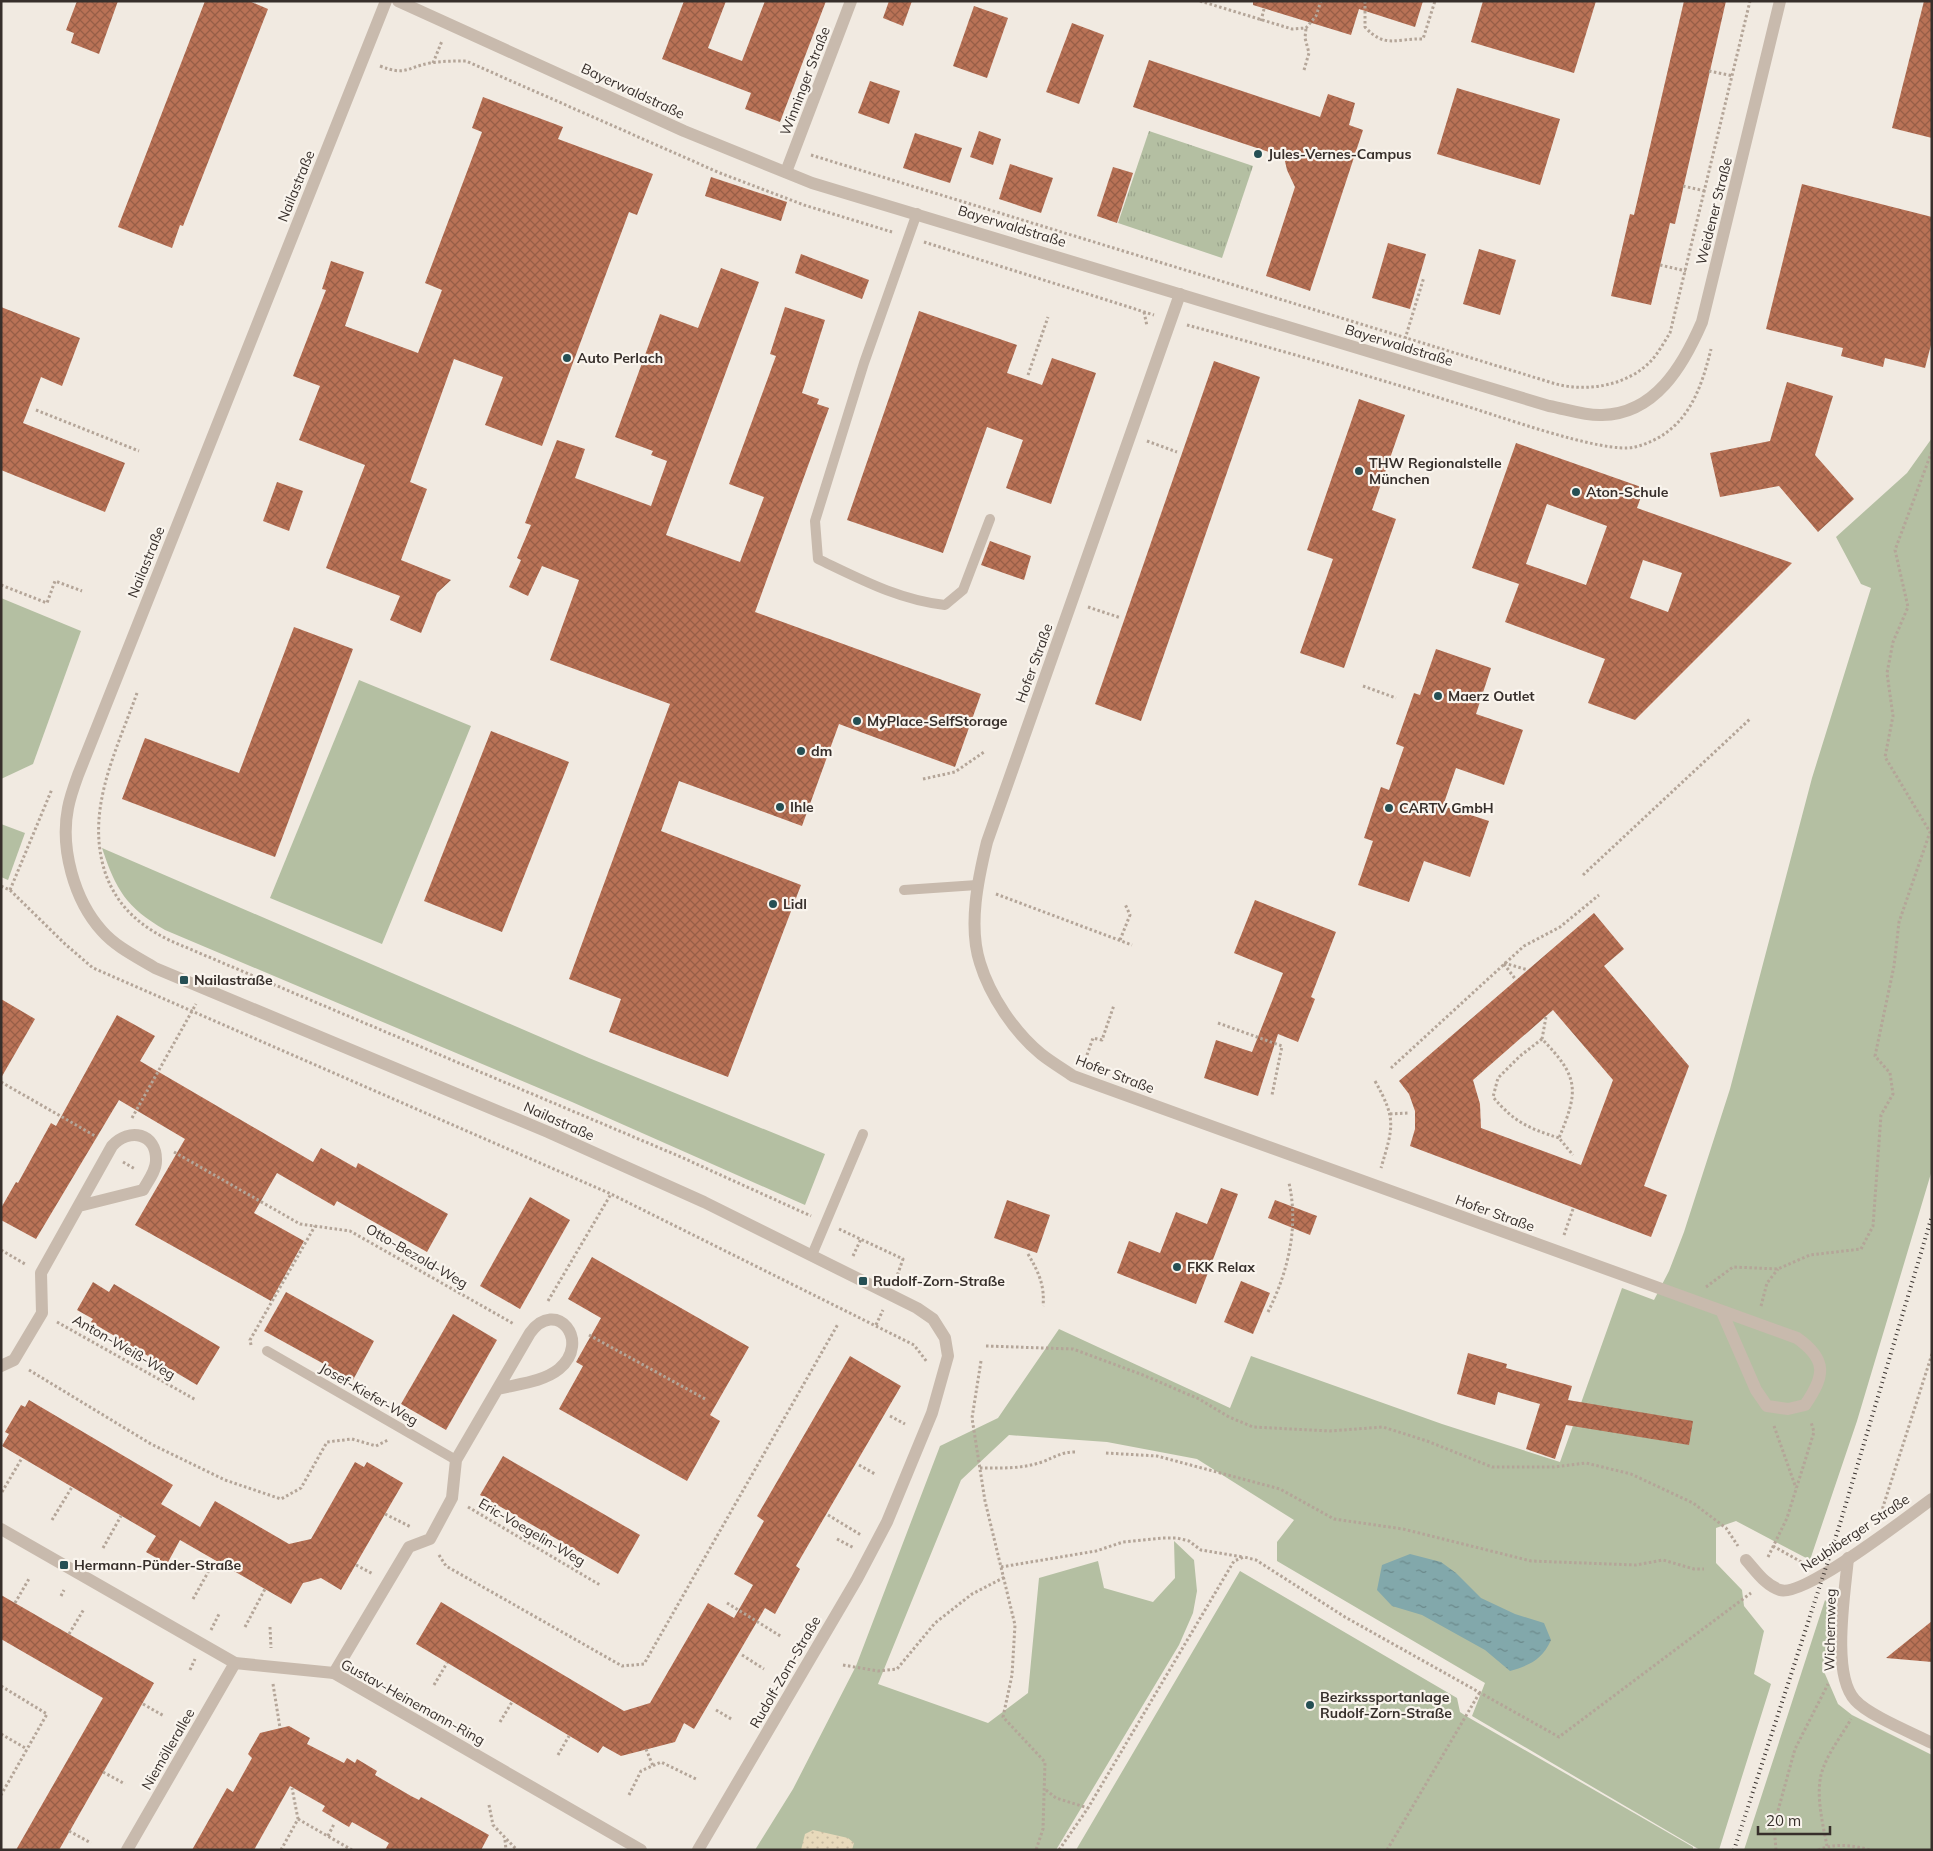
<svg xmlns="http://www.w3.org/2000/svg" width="1933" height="1851" font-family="Mulish,sans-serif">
<defs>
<pattern id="sand-dots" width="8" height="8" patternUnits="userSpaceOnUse" patternTransform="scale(1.25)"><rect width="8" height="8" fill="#e8dabb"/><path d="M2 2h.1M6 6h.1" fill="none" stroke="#c8bba1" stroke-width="1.8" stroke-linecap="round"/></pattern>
<pattern id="park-tufts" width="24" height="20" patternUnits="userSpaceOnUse" patternTransform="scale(1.25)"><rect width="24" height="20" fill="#b4bfa2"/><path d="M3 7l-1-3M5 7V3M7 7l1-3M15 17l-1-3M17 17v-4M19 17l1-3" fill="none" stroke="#9ba48c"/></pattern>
<pattern id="water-ripples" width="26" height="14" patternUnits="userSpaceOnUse" patternTransform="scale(1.25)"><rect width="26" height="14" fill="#82a8ab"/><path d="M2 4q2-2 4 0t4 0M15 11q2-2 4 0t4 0" fill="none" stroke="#6b898b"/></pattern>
<pattern id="building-cross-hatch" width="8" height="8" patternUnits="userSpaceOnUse" patternTransform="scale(1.25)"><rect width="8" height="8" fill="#b97256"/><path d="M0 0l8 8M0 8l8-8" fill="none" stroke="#975e47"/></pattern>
</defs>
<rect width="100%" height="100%" fill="#f1eae1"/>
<g fill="#b4bfa2">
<polygon points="1932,438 1932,1170 1857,1421 1810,1560 1736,1521 1716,1528 1716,1563 1742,1590 1744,1606 1764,1631 1754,1674 1771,1684 1719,1850 1700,1850 1472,1716 1485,1683 1277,1561 1277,1542 1294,1520 1197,1459 1107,1442 1009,1435 961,1480 878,1684 988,1723 1028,1693 1039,1578 1098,1561 1104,1588 1153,1602 1175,1578 1174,1541 1194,1560 1197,1591 1193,1613 1179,1645 1056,1850 755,1850 793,1789 856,1666 940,1446 998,1418 1059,1329 1230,1408 1251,1356 1442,1424 1560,1462 1622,1288 1654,1300 1669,1271 1684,1232 1730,1089 1812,778 1871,588 1861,584 1836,537 1907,473"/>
<polygon points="1,598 81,631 33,764 1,779"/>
<polygon points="359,680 471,726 382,944 270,898"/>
<polygon points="1,824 25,833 8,880 1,877"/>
<path d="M102,848l487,210 236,96 -20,51 -233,-103 -407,-172c-39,-23 -49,-40 -63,-82z"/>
<polygon points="1240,1571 1457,1698 1460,1712 1466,1716 1693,1847 1693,1850 1076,1850"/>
<polygon points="1825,1600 1836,1611 1822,1667 1838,1704 1852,1715 1932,1755 1932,1850 1744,1850"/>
</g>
<polygon fill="url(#sand-dots)" points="813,1830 848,1838 854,1843 852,1850 801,1850 805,1834"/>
<polygon fill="url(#park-tufts)" points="1149,131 1253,166 1222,258 1118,223"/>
<path fill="url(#water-ripples)" d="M1410,1554l31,8 15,11 25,25 34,16 29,9 7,17c-9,20 -21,25 -41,31l-25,-21 -63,-35 -30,-9 -15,-16 5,-25z"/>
<g fill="url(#building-cross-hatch)" fill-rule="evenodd">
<polygon points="77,1 118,1 99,54 71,43 74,33 66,30"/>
<polygon points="205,1 249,1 268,9 183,226 180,225 172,248 118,227"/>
<polygon points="684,1 726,1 708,48 742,61 765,1 826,1 780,122 745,109 751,93 662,59"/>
<polygon points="889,1 912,1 903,26 883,18"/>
<polygon points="1253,1 1423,1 1415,27 1359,9 1351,35 1253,5"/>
<polygon points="1483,1 1596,1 1574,73 1471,42"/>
<polygon points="1684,1 1726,1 1675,224 1670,223 1651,305 1611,296 1630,214 1634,215"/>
<polygon points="1924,1 1932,1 1932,138 1892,128"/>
<polygon points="974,6 1008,18 987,78 953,66"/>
<polygon points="1072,23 1104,35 1079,104 1046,92"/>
<polygon points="1149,60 1320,117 1328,94 1355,103 1349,125 1363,130 1310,291 1266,276 1295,187 1287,170 1284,157 1133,107"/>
<polygon points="870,81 900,91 889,124 858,113"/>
<polygon points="1457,88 1560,119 1540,185 1437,154"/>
<polygon points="483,97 563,127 558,139 653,174 637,215 629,212 542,446 485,425 503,377 454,359 410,482 427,489 401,560 451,580 437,593 421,633 390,620 400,596 326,568 365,465 299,440 320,386 293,376 326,290 322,289 331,261 364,272 345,326 418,353 442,290 425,283 482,132 472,128"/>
<polygon points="979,131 1001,139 993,165 970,157"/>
<polygon points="915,133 962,148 950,183 903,168"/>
<polygon points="1010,164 1053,178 1041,213 999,199"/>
<polygon points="1113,167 1133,173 1117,223 1097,216"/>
<polygon points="711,177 787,202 781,221 705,196"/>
<polygon points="1802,184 1932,217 1932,341 1925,368 1885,358 1883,367 1841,356 1843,348 1766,329"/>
<polygon points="1388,243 1426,254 1410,309 1372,298"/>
<polygon points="1479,249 1516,260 1500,315 1463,304"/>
<polygon points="801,254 869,280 862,299 795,273"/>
<polygon points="721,268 759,282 666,535 740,562 764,497 729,484 776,356 770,354 785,307 825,320 802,393 819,399 817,404 829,408 755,612 981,694 955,767 839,724 802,826 679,781 661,831 801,885 728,1077 609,1032 621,999 569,979 670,704 550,660 579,580 542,566 528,596 509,587 521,560 517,558 531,525 525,523 557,440 585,449 575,478 651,506 667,461 651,455 653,451 615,437 660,314 698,328"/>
<polygon points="1,307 80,338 62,386 41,377 23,423 125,463 105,512 1,470"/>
<polygon points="919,311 1017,345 1007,373 1042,385 1052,358 1096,373 1051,504 1006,488 1023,440 987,427 943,553 847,520"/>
<polygon points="1214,361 1260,377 1141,721 1095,704"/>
<polygon points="1787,382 1833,396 1815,455 1854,499 1818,532 1779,486 1720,497 1710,453 1770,441"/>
<polygon points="1359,399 1405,415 1372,510 1396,519 1344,668 1300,653 1333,559 1307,550"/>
<path d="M1516,443l128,45 -7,20 155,55 -157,157 -47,-17 17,-44 -100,-37 14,-38 -47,-16zM1547,504l60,22 -21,59 -60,-21zM1643,560l39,13 -14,39 -38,-14z"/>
<polygon points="277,482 303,491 289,531 263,521"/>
<polygon points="990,541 1031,556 1024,580 981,565"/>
<polygon points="294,627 353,649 275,857 122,799 145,738 239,773"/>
<polygon points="1436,649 1491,668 1476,714 1523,730 1504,785 1456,768 1443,806 1489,821 1470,877 1424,861 1409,902 1358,885 1373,841 1364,838 1381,787 1389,790 1404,747 1396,744 1414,693 1420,695"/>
<polygon points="491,731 569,762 502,932 424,901"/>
<polygon points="1255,900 1336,932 1311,997 1315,999 1298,1042 1278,1034 1258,1096 1204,1078 1216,1040 1252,1052 1283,973 1234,953"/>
<path d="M1594,913l30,36 -20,17 85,100 -45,120 23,9 -16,42 -241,-91 5,-17v-18l-6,-17 -10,-13zM1553,1010l60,70 -32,85 -100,-37 -1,-24 -7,-24z"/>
<polygon points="1,999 35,1019 1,1078"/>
<polygon points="117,1015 155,1036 140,1061 313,1162 321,1148 356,1168 358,1163 448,1214 427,1252 337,1201 334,1206 277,1173 254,1213 304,1241 271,1301 135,1225 185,1139 119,1100 36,1239 1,1220 1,1208 16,1182 18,1183 51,1123 56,1126"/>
<polygon points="1221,1188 1238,1194 1196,1304 1117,1273 1129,1241 1160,1253 1176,1212 1207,1224"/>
<polygon points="530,1197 570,1220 520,1309 480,1286"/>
<polygon points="1007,1200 1050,1215 1037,1253 994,1238"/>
<polygon points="1275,1200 1317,1216 1310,1235 1268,1218"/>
<polygon points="592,1257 749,1347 710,1415 720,1421 687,1481 559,1409 583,1366 576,1362 601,1318 568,1299"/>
<polygon points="1241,1281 1270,1293 1253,1334 1224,1322"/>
<polygon points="93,1282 109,1292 114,1284 220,1347 197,1385 91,1322 93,1319 77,1310"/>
<polygon points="286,1292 374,1341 353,1380 264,1331"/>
<polygon points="453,1314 497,1340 446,1430 401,1404"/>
<polygon points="1468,1353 1507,1364 1506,1368 1572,1386 1568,1400 1693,1421 1689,1445 1566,1425 1555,1459 1526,1449 1540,1404 1498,1392 1495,1405 1457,1394"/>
<polygon points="850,1356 901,1386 796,1566 800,1569 775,1614 765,1608 694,1729 684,1723 675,1742 621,1756 603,1746 598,1753 416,1644 441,1602 624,1711 650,1703 708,1603 734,1618 753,1585 734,1574 764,1521 757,1516"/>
<polygon points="29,1400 173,1485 161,1504 200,1527 215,1501 289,1544 311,1539 355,1462 364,1467 367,1462 403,1483 341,1590 321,1578 311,1581 303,1583 291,1604 180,1540 167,1564 146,1552 156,1536 2,1446 9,1434 5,1432 21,1405 25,1407"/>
<polygon points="503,1456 640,1535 618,1574 480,1495"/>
<polygon points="1,1595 154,1683 59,1850 16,1850 103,1698 1,1639"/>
<polygon points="1932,1621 1932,1662 1886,1658"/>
<polygon points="289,1726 310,1738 307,1744 344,1763 347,1758 355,1763 357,1759 377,1771 375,1775 411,1796 419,1800 421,1797 489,1835 481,1850 385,1850 389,1843 352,1822 349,1827 322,1811 325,1806 290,1786 254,1850 192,1850 227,1788 233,1792 252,1758 248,1754 260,1733"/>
</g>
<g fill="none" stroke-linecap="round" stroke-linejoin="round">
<g stroke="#b4a598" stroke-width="3" stroke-dasharray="2.5 2.5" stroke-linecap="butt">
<polyline points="1200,1 1292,29 1306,28 1316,16 1321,1"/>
<path d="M1365,1v26c20,22 31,11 58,12l12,-38"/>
<polyline points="1261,21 1264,9"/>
<polyline points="433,63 442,41"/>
<path d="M380,66c26,10 25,2 50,-3 12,-2 24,-2 36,-2l254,112 84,32 88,27"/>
<polyline points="1304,70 1309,53 1305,38 1306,28"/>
<polyline points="1709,71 1733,76"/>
<path d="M811,155l745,229c31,8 70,2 94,-22 8,-8 14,-20 20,-29l80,-332"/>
<polyline points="1683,186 1705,191"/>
<polyline points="924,242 1154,315"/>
<polyline points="1660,265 1686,271"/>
<polyline points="1144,312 1147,326"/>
<path d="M1187,325c90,24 179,50 269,78 35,10 148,52 179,44 50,-13 65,-53 76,-98"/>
<polyline points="1405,339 1424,277"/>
<polyline points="1028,375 1048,317"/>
<polyline points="36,410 139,451"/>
<polyline points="1147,441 1177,452"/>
<polyline points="1,585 47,603 55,581 82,591"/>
<polyline points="1088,607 1121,618"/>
<polyline points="1363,686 1396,698"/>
<path d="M137,693c-21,59 -53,119 -31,182 12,32 34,51 65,66l510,216 130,59"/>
<polyline points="923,779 955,772 984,752"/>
<polyline points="1583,875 1750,719"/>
<polyline points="1,886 10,890 65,944 93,968 611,1194 914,1345 927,1362"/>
<polyline points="10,890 52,789"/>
<polyline points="996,894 1132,945"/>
<polyline points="1120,940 1130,915 1125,904"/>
<polyline points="1504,963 1528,970"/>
<polyline points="1504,964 1516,980"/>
<path d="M1546,1017l-4,22c37,38 37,51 17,99l14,17"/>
<polyline points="1218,1023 1282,1046 1272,1095"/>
<path d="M1542,1039l-22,17 -22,22 -5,19c21,25 35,31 66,41"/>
<polyline points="1087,1055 1093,1038 1102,1040 1114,1005"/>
<polyline points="1391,1068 1524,946 1560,927 1599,895"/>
<path d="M1375,1081c22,39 18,46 6,87"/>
<polyline points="1,1082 97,1137"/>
<polyline points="1390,1114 1408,1113"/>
<polyline points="132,1118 196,1004"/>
<polyline points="174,1152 300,1224 350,1231 514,1324"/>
<polyline points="123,1162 135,1169"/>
<polyline points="839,1229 903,1259 896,1279"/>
<polyline points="1564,1235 1573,1209"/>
<polyline points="1,1250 25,1264"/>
<path d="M1028,1254c10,17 17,31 15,52"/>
<polyline points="853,1256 861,1239"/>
<polyline points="1706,1287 1733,1267 1778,1269 1810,1255 1861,1249 1873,1226 1881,1115 1893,1094 1890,1073 1875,1056 1894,966 1899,922 1930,832 1885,757 1893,716 1887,673 1893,642 1908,607 1895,550 1932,451"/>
<polyline points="548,1301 611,1194"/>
<polyline points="1761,1306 1767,1283 1778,1269"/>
<path d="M1268,1312c20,-40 31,-85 21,-129"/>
<polyline points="57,1322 196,1400"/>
<polyline points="876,1325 883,1310"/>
<polyline points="589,1335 707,1400"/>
<polyline points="251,1345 250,1340 315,1226"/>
<polyline points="986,1346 1073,1349 1143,1375 1199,1399 1229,1417 1253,1427 1330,1431 1383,1427 1427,1441 1492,1467 1554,1467 1586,1463 1631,1474 1693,1503 1726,1528 1738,1546"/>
<polyline points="981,1361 972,1418 985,1501 1015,1625 1012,1675 1003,1717 1045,1762 1043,1829 1036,1850"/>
<polyline points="29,1370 151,1444 225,1480 281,1499 301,1488 327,1442 352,1439 376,1446 388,1440"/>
<polyline points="890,1416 905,1424"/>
<polyline points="1774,1426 1796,1488"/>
<polyline points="1106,1453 1157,1456 1280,1489 1334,1519 1403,1529 1531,1561 1636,1565 1663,1560 1694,1569 1704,1569"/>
<polyline points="859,1465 875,1474"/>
<path d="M980,1468c21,0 42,1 62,-6 13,-5 19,-10 33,-10"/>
<polyline points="2,1492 22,1458"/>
<polyline points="468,1507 600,1585"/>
<polyline points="1884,1513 1882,1510 1932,1354"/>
<polyline points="385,1514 411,1527"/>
<polyline points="828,1515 861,1535"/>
<polyline points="52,1520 72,1487"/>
<polyline points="837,1539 854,1548"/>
<polyline points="1773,1546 1805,1564"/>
<polyline points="103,1548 121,1516"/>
<polyline points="439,1555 446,1566 622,1666 644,1664 838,1324"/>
<polyline points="1768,1557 1787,1518 1814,1432 1811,1422"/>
<polyline points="356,1565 373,1574"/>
<polyline points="1001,1567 1096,1551 1123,1542 1163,1538 1177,1538 1189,1541 1201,1550 1243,1557"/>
<polyline points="61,1596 64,1590"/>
<polyline points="193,1599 215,1560"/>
<polyline points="15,1603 30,1577"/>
<polyline points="727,1603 782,1637"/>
<polyline points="245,1627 265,1589"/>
<polyline points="270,1627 271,1648"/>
<polyline points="211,1630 219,1614"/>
<polyline points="69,1634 84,1609"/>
<polyline points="742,1655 764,1669"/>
<polyline points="843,1665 878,1671 897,1669 935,1623 972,1594 1005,1577"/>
<polyline points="190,1670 195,1659"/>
<polyline points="273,1684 280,1728"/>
<polyline points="434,1685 447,1663"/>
<polyline points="1,1686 47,1714 1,1795"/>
<polyline points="143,1704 164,1716"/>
<polyline points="716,1710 733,1720"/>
<polyline points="500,1722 512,1702"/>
<polyline points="1,1734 27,1749"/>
<polyline points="646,1749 653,1766"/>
<polyline points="558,1755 569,1736"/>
<polyline points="103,1772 125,1784"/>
<polyline points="1046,1790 1056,1798 1088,1808"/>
<polyline points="629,1795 641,1771 661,1762 698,1780"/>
<polyline points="489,1805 493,1825 517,1850"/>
<polyline points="298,1819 352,1850"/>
<polyline points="69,1831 91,1843"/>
<polyline points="328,1836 334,1824"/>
<polyline points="505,1840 506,1850"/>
<path d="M1827,1846c-4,-21 -11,-49 -6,-71 5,-20 20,-38 30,-56"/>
<polyline points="281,1850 298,1819 292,1788"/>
<polyline points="1059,1850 1088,1808 1234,1561 1244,1557 1256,1560 1345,1617 1559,1737 1751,1593"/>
<polyline points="1387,1850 1480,1692"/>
<polyline points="1776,1850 1774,1825 1795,1749 1828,1684"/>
<path d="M1818,1850c17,-7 35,-5 52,0"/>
</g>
<g stroke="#c8baad" stroke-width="10">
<path d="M917,213l-53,150 -49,158 3,38c42,20 81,41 127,46l18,-15 27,-71"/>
<polyline points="904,890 977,885"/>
<polyline points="812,1255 863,1134"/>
<polyline points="267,1351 456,1460"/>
</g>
<g stroke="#c8baad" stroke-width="12">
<path d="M386,1l-308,774c-4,11 -8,22 -10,33 -8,40 6,92 34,123 14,16 35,26 53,37l393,164 156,70 213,106 16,11 12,19 3,18 -16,57 -45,109 -30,57 -159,271"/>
<path d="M398,1l286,130 128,52 737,223c17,3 36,10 53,9 53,-1 81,-49 100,-93l78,-321"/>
<polyline points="786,172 851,1"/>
<path d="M1180,294l-193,548c-9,37 -19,84 -7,121 10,33 35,70 61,91 10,8 22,15 32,22l724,262c31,22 28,38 8,67l-17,4 -21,-3 -11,-16 -34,-78"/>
<path d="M1,1366l13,-6 28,-47 -1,-40 71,-127c17,-19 45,-13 44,15 0,10 -8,20 -13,29l-64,16"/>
<polyline points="1,1529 235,1663 334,1673 641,1850"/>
<path d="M1848,1558c-3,35 -17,116 7,142 13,15 57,33 77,43"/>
<path d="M1746,1560c10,11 19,25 34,30 24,8 128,-74 152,-91"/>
<path d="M334,1673l75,-126 21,-8 22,-41 4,-38 74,-127c26,-36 62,8 29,36 -16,13 -42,15 -61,20"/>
<polyline points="127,1850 235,1663"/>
</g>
<polyline stroke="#372f2b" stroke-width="4" stroke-dasharray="1 4" stroke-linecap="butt" points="1734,1850 1839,1527 1932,1216"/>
</g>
<g fill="#254f54" stroke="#f9f4ed" stroke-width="2">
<circle cx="1258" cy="154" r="5"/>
<circle cx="567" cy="358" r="5"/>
<circle cx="1359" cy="471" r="5"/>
<circle cx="1576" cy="492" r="5"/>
<circle cx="1438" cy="696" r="5"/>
<circle cx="857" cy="721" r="5"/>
<circle cx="801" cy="751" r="5"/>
<circle cx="780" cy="807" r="5"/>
<circle cx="1389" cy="808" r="5"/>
<circle cx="773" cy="904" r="5"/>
<rect x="179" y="975" width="10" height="10" rx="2.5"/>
<circle cx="1177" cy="1267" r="5"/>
<rect x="858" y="1276" width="10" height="10" rx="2.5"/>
<rect x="59" y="1560" width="10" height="10" rx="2.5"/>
<circle cx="1310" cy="1705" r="5"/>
</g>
<g text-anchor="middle" stroke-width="4.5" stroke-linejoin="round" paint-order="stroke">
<g font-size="14" fill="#372f2b" stroke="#f9f4ed">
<text transform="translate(805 81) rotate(-69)" y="5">Winninger Straße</text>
<text transform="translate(633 91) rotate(25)" y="5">Bayerwaldstraße</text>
<text transform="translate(296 186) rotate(-68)" y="5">Nailastraße</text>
<text transform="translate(1714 211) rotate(-76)" y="5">Weidener Straße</text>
<text transform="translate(1012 226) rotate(17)" y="5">Bayerwaldstraße</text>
<text transform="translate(1399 345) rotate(17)" y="5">Bayerwaldstraße</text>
<text transform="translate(146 562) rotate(-68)" y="5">Nailastraße</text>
<text transform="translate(1034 663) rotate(-70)" y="5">Hofer Straße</text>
<text transform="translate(1115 1074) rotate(21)" y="5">Hofer Straße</text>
<text transform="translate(559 1121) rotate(24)" y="5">Nailastraße</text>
<text transform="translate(1495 1213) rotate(20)" y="5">Hofer Straße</text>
<text transform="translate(417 1256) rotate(30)" y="5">Otto-Bezold-Weg</text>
<text transform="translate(124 1347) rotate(30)" y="5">Anton-Weiß-Weg</text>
<text transform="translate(369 1394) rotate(30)" y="5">Josef-Kiefer-Weg</text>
<text transform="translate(532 1532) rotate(30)" y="5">Eric-Voegelin-Weg</text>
<text transform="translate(1855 1533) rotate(-34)" y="5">Neubiberger Straße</text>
<text transform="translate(1830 1630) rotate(-89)" y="5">Wichernweg</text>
<text transform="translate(785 1672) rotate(-60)" y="5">Rudolf-Zorn-Straße</text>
<text transform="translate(413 1702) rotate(29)" y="5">Gustav-Heinemann-Ring</text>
<text transform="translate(168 1749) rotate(-60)" y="5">Niemöllerallee</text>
</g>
<g font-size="14" font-weight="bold" fill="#372f2b" stroke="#f9f4ed" text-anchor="start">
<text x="1268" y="159">Jules-Vernes-Campus</text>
<text x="577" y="363">Auto Perlach</text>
<text x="1369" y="468">THW Regionalstelle<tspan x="1369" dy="16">München</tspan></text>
<text x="1586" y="497">Aton-Schule</text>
<text x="1448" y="701">Maerz Outlet</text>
<text x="867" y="726">MyPlace-SelfStorage</text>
<text x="811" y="756">dm</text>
<text x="790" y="812">Ihle</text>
<text x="1399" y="813">CARTV GmbH</text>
<text x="783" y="909">Lidl</text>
<text x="194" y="985">Nailastraße</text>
<text x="1187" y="1272">FKK Relax</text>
<text x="873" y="1286">Rudolf-Zorn-Straße</text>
<text x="74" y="1570">Hermann-Pünder-Straße</text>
<text x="1320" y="1702">Bezirkssportanlage<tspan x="1320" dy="16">Rudolf-Zorn-Straße</tspan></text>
</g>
</g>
<rect width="1933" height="1851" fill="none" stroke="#372f2b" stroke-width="5"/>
<path d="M1758 1826v8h72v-8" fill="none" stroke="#372f2b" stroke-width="2.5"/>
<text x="1766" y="1826" font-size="15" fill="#372f2b" stroke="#f9f4ed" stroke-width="4" paint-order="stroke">20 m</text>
</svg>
